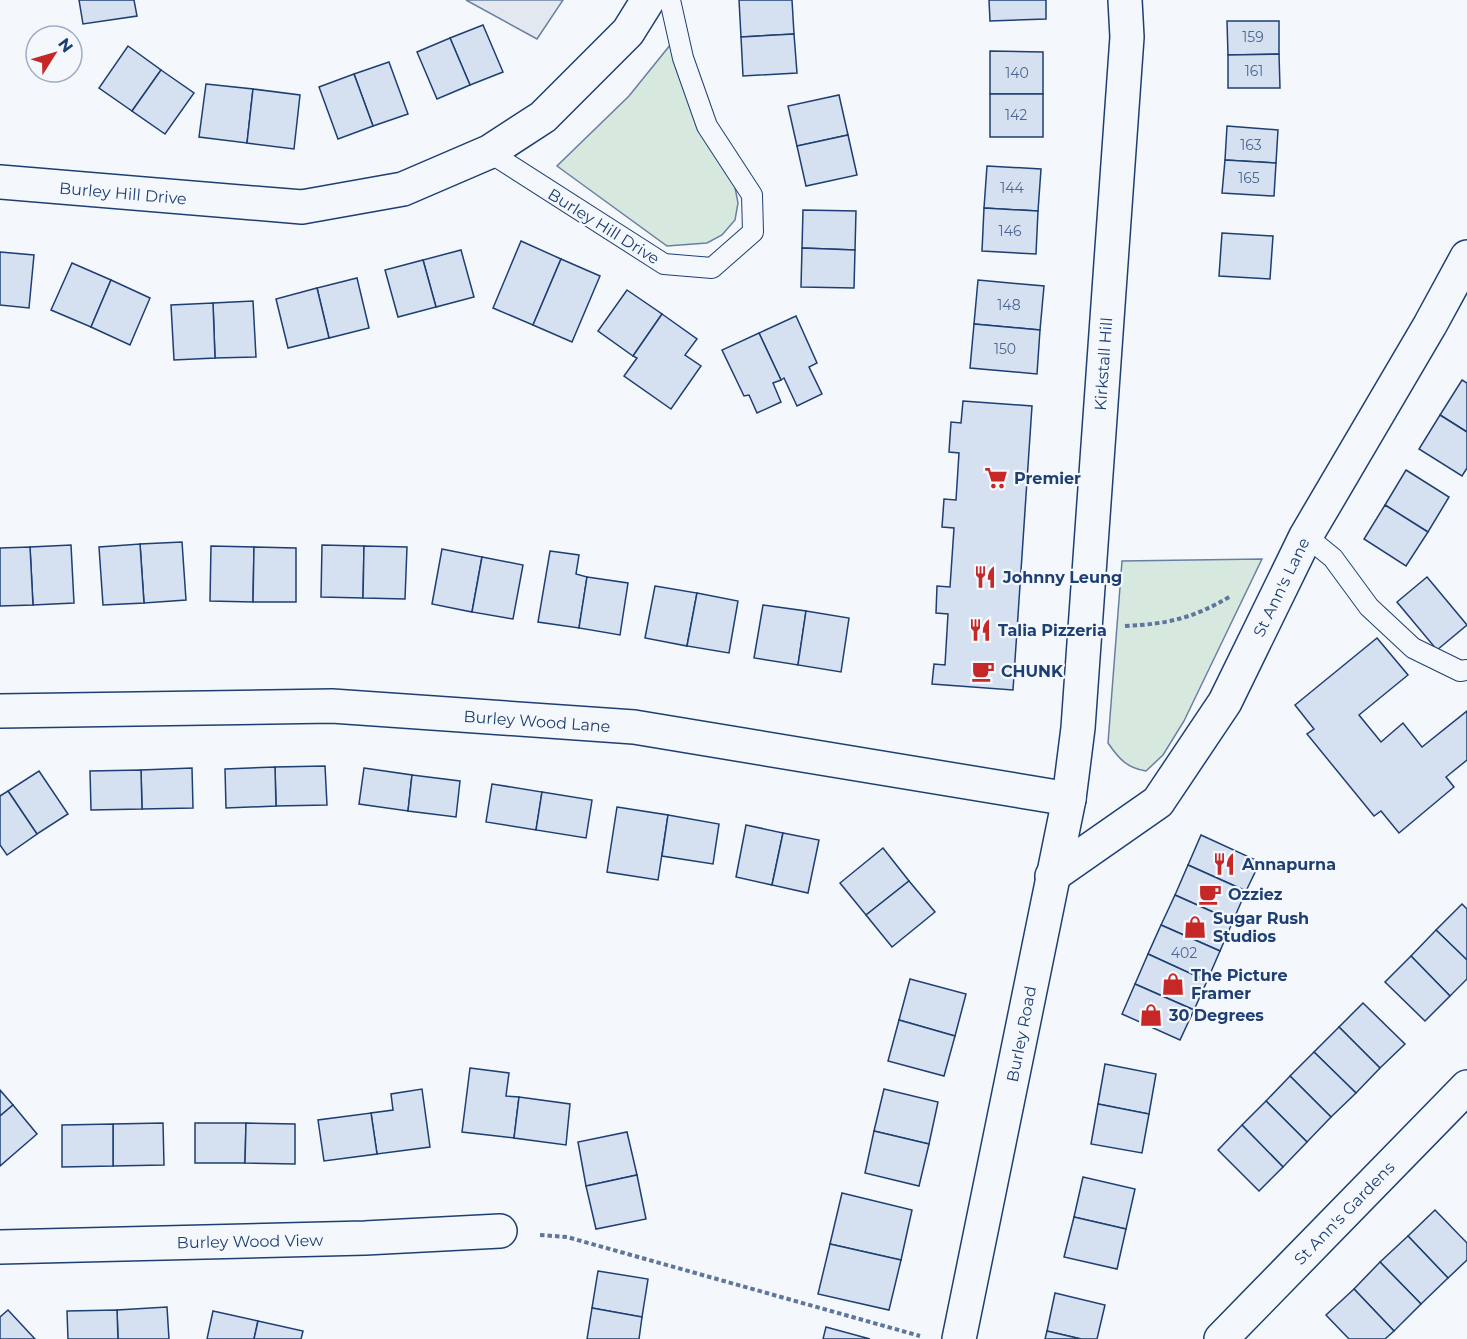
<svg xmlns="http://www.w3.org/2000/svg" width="1467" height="1339" font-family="Montserrat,sans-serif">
<rect width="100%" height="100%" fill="#f4f7fb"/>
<g fill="#d7e8df" stroke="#687fa3" stroke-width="1.5">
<polygon points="671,44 734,182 738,203 735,220 722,235 707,243 667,246 557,166 629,96"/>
<path d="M1262,559l-78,162 -21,34 -17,16c-19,-3 -27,-12 -38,-28l14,-182z"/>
</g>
<polygon fill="#e3e8f0" stroke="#687fa3" stroke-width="1.5" points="466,0 563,0 537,39"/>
<g fill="#d5e0f0" stroke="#1d3f73" stroke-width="1.5">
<polygon points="79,0 134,0 137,16 83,24"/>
<polygon points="739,0 792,0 794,34 741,37"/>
<polygon points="989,0 1046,0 1046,19 990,21"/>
<polygon points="1227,21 1279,21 1279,54 1228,55"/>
<polygon points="483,25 503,72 470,85 450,38"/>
<polygon points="794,34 797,73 743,76 741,37"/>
<polygon points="450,38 470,85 437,99 417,52"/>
<polygon points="128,46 161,70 132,111 99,88"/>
<polygon points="990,51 1043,52 1043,94 990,94"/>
<polygon points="1279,54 1280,88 1228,88 1228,55"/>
<polygon points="389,62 408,114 373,126 354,74"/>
<polygon points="161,70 194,93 165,134 132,111"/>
<polygon points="354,74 373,126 338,139 319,87"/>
<polygon points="206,84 253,89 247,143 199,137"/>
<polygon points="253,89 300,95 294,149 247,143"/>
<rect x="990" y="94" width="53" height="43"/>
<polygon points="839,95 848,135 797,146 788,106"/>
<polygon points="1227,126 1278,130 1276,163 1225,160"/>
<polygon points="848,135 857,175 806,186 797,146"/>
<polygon points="1225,160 1276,163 1274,196 1222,193"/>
<polygon points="987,166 1041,169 1038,211 984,208"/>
<polygon points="984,208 1038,211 1036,254 982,251"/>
<polygon points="803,210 856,211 855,250 802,248"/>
<polygon points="1222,233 1273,236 1270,279 1219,276"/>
<polygon points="521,241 561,259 533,325 493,308"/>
<polygon points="802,248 855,250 854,288 801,287"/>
<polygon points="461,250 474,297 436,307 423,260"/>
<polygon points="0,252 34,255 29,308 0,305"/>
<polygon points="561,259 600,276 572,342 533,325"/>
<polygon points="423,260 436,307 398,317 385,270"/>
<polygon points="72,263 111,280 91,327 51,310"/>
<polygon points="357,278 369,328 329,338 317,288"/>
<polygon points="111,280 150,298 130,345 91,327"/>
<polygon points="978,280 1044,286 1040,330 974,324"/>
<polygon points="317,288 329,338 288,348 276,299"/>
<polygon points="627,290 662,314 633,356 598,331"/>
<polygon points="253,301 256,357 215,358 213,303"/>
<polygon points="213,303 215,358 174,360 171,305"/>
<polygon points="662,314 697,339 685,355 701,366 671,409 624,376 637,358 633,356"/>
<polygon points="796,316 817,363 809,367 822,394 797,406 784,378 781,380 759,333"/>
<polygon points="974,324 1040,330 1037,374 970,368"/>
<polygon points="759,333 781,380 773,383 781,402 757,413 749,395 744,396 722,350"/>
<polygon points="1462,380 1467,383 1467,432 1440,415"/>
<polygon points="963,401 1032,406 1013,690 932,684 934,664 945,665 948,614 936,613 937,586 950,587 954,528 942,527 944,499 956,500 959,453 949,452 951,422 961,423"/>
<polygon points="1440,415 1467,432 1467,468 1462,476 1419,449"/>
<polygon points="1406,470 1449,497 1428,532 1385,505"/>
<polygon points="1385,505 1428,532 1406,566 1364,539"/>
<polygon points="182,542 186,600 144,603 140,544"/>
<polygon points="140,544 144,603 103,605 99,547"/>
<polygon points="71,545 74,603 33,605 30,547"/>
<polygon points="322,545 364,546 363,598 321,597"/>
<polygon points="211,546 254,547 253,602 210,601"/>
<polygon points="364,546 407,547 405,599 363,598"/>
<polygon points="30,547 33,605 0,606 0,548"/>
<polygon points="254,547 296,548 296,602 253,602"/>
<polygon points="442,549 482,557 472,612 432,604"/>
<polygon points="550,551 579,555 576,574 587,577 579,628 538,622"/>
<polygon points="482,557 523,565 513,619 472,612"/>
<polygon points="587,577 628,583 620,635 579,628"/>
<polygon points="1427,577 1467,625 1437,650 1397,602"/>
<polygon points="655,586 697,593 687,646 645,638"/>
<polygon points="697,593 738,601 729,653 687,646"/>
<polygon points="763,605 806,611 798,665 754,658"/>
<polygon points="806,611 849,618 841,672 798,665"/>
<polygon points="1377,638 1408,675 1359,715 1381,742 1403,723 1422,747 1467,711 1467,760 1446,777 1454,787 1399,833 1381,811 1374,816 1307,734 1314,729 1295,705"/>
<polygon points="325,766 327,805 276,806 275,767"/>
<polygon points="275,767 276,806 226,808 225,769"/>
<polygon points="192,768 193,808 142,809 141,770"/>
<polygon points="364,768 412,775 408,811 359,804"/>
<polygon points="141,770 142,809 91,810 90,771"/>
<polygon points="39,771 68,814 37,834 8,791"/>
<polygon points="412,775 460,781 456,817 408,811"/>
<polygon points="492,784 542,792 536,830 486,822"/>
<polygon points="8,791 37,834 7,855 0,845 0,796"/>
<polygon points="542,792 592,800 586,838 536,830"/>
<polygon points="617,807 668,815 658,880 607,872"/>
<polygon points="668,815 719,824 713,864 662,856"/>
<polygon points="746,825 783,833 772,885 736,877"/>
<polygon points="783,833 819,840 808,893 772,885"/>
<polygon points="1201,835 1260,862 1246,891 1188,865"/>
<polygon points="883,848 909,881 866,915 840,883"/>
<polygon points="1188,865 1246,891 1233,921 1175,895"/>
<polygon points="909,881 935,912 892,947 866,915"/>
<polygon points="1175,895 1233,921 1220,951 1161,925"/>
<polygon points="1462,904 1467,909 1467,960 1436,930"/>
<polygon points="1161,925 1220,951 1207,981 1148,954"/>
<polygon points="1436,930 1467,960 1467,979 1450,996 1411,956"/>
<polygon points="1148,954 1207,981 1194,1010 1135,984"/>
<polygon points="1411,956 1450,996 1425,1021 1385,982"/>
<polygon points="910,979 966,994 955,1036 899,1020"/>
<polygon points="1135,984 1194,1010 1180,1040 1122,1014"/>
<polygon points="1363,1003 1405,1044 1380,1068 1339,1027"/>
<polygon points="899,1020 955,1036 944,1076 888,1061"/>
<polygon points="1339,1027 1380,1068 1356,1093 1314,1052"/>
<polygon points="1314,1052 1356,1093 1331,1117 1290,1076"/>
<polygon points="1105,1064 1156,1074 1149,1114 1098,1104"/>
<polygon points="470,1068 509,1073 506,1096 519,1097 514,1138 462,1132"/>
<polygon points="1290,1076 1331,1117 1307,1142 1266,1101"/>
<polygon points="422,1089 430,1147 377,1154 371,1113 393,1110 391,1094"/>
<polygon points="884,1089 938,1102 929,1144 874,1131"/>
<polygon points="0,1090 13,1105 0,1116"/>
<polygon points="519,1097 570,1104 566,1145 514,1138"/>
<polygon points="1266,1101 1307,1142 1283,1167 1242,1125"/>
<polygon points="1098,1104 1149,1114 1142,1153 1091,1144"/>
<polygon points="13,1105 37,1134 0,1166 0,1116"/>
<polygon points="371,1113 377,1154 324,1161 318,1120"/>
<polygon points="163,1123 164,1165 113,1166 113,1124"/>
<polygon points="195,1123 246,1123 245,1163 195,1163"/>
<polygon points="246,1123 295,1124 295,1164 245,1163"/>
<polygon points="113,1124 113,1166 62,1167 62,1125"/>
<polygon points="1242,1125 1283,1167 1259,1191 1218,1150"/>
<polygon points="874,1131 929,1144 919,1186 865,1173"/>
<polygon points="627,1132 637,1175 586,1186 578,1142"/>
<polygon points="637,1175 646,1219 596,1229 586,1186"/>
<polygon points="1083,1177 1135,1189 1126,1229 1074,1217"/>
<polygon points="842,1193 912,1210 901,1260 830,1244"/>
<polygon points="1435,1210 1467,1243 1467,1260 1448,1278 1408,1236"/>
<polygon points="1074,1217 1126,1229 1117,1269 1064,1257"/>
<polygon points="1408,1236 1448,1278 1421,1304 1380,1262"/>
<polygon points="830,1244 901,1260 889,1310 818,1294"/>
<polygon points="1380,1262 1421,1304 1394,1331 1354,1289"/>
<polygon points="598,1271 648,1279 642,1317 592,1308"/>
<polygon points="1354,1289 1394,1331 1385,1339 1349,1339 1326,1315"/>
<polygon points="1055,1293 1105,1305 1097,1339 1081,1339 1047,1331"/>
<polygon points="167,1307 169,1339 118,1339 117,1310"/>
<polygon points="592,1308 642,1317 639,1339 587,1339"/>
<polygon points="8,1310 35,1339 0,1339 0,1317"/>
<polygon points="117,1310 118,1339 68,1339 67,1311"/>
<polygon points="213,1311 258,1321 254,1339 207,1339"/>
<polygon points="258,1321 303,1331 301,1339 254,1339"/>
<polygon points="826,1327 870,1339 823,1339"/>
<polygon points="1047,1331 1081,1339 1045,1339"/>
</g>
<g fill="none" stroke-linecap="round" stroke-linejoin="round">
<g stroke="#1d3f73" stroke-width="22">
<g id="service">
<polyline points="489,152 664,264 712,268 753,232 752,195 707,126 683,58 670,0"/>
<polyline points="1306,536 1333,558 1369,607 1413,648 1460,671 1467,670"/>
</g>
</g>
<g stroke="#1d3f73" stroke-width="36">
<g id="minor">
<polyline points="0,182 302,207 403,189 489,152 543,117 628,32 648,0"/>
<polyline points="0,711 332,706 634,727 1069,799"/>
<polyline points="1052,876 1158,802 1225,702 1306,536 1430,325 1467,257"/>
<polyline points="0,1247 365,1238 500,1231"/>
<polyline points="1221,1339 1467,1087"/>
</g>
</g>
<g stroke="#1d3f73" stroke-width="36">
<polyline id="tertiary" points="959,1339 1069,799 1078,728 1127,37 1125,0"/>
</g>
<g stroke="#5e769c" stroke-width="4" stroke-dasharray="4.5 3" stroke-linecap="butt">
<path d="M1125,626c43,-2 69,-8 106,-30"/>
<polyline points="540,1235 567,1237 920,1336"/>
</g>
<use href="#service" stroke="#f4f7fb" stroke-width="20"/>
<use href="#minor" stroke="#f4f7fb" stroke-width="33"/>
<use href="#tertiary" stroke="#f4f7fb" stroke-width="33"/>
</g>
<defs>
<g id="supermarket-bare" transform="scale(1.8)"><path d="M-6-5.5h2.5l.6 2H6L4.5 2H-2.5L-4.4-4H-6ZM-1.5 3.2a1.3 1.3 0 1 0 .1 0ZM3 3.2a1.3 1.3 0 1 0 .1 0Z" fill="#c62828" stroke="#f4f7fb" stroke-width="2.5" paint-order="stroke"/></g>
<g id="restaurant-bare" transform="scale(1.8)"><path d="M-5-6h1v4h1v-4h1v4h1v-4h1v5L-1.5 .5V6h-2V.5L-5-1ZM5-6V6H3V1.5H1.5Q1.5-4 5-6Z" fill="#c62828" stroke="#f4f7fb" stroke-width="2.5" paint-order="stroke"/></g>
<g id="cafe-bare" transform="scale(1.8)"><path d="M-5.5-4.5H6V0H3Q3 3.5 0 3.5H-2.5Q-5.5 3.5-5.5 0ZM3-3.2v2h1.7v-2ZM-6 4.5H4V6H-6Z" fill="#c62828" stroke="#f4f7fb" stroke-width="2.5" paint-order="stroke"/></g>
<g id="shop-bare" transform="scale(1.8)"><path d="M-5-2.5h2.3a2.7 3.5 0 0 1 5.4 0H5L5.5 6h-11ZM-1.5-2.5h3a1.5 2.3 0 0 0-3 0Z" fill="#c62828" stroke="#f4f7fb" stroke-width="2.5" paint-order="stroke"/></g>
</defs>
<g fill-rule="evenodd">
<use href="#supermarket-bare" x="996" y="478"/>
<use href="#restaurant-bare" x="985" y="577"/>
<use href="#restaurant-bare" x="980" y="630"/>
<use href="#cafe-bare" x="983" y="671"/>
<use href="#restaurant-bare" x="1224" y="864"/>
<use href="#cafe-bare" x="1210" y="894"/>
<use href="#shop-bare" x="1195" y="927"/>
<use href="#shop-bare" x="1173" y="984"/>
<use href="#shop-bare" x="1151" y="1015"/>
</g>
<g text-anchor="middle" stroke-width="4.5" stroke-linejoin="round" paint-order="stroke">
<g font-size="14" fill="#4b6792">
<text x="1253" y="42">159</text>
<text x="1254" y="76">161</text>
<text x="1017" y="78">140</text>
<text x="1016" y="120">142</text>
<text x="1251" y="150">163</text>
<text x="1249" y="183">165</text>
<text x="1012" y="193">144</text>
<text x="1010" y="236">146</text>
<text x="1009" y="310">148</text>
<text x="1005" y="354">150</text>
<text x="1184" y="958">402</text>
</g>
<g font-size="16" fill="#1d3f73" stroke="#f4f7fb">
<text transform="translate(123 193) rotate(5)" y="6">Burley Hill Drive</text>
<text transform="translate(604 226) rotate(32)" y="6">Burley Hill Drive</text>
<text transform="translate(1103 364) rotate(-86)" y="6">Kirkstall Hill</text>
<text transform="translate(1281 587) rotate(-64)" y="6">St Ann's Lane</text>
<text transform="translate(537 721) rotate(4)" y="6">Burley Wood Lane</text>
<text transform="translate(1021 1034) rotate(-79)" y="6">Burley Road</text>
<text transform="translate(1344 1213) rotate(-46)" y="6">St Ann's Gardens</text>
<text transform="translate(250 1241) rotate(-1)" y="6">Burley Wood View</text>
</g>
<g font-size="16" font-weight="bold" fill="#1d3f73" stroke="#f4f7fb" text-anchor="start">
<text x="1014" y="484">Premier</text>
<text x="1003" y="583">Johnny Leung</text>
<text x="998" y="636">Talia Pizzeria</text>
<text x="1001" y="677">CHUNK</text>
<text x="1242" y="870">Annapurna</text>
<text x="1228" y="900">Ozziez</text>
<text x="1213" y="924">Sugar Rush<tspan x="1213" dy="18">Studios</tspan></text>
<text x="1191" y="981">The Picture<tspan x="1191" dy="18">Framer</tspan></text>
<text x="1169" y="1021">30 Degrees</text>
</g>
</g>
<g transform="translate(54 54) rotate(53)"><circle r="28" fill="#f4f7fb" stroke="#9eadc5" stroke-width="1.5"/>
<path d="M0-4.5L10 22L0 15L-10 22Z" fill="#c62828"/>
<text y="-9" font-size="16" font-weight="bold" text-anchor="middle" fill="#1d3f73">N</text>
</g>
</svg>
